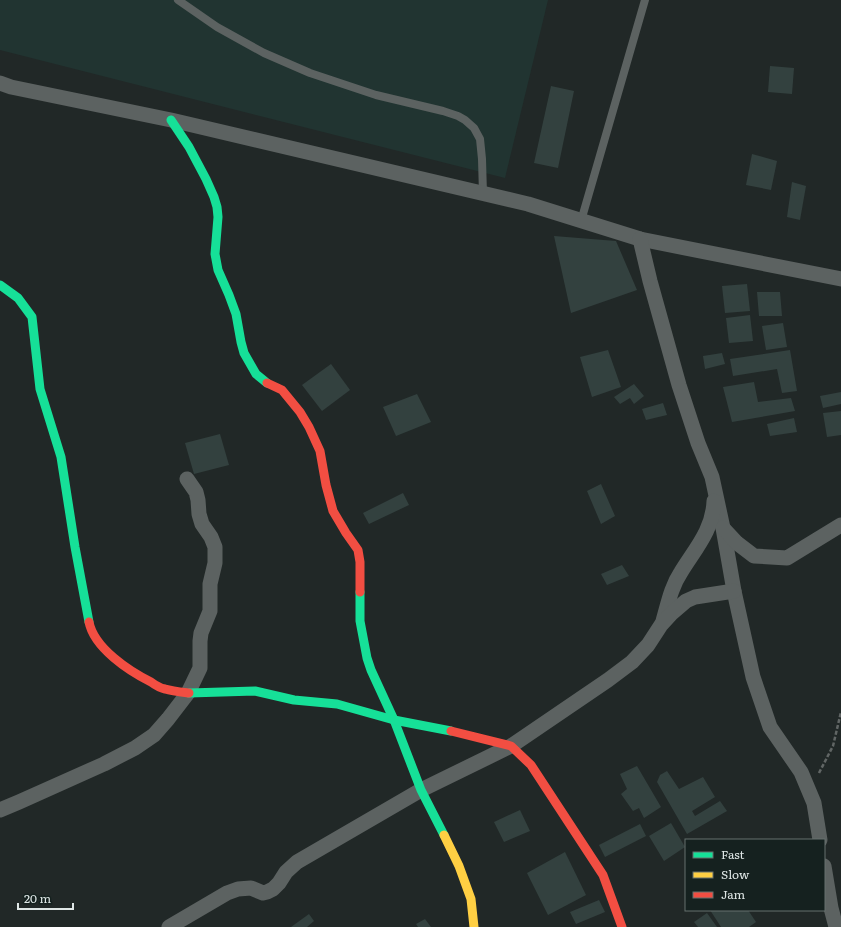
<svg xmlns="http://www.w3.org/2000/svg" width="841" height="927" font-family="Literata,serif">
<rect width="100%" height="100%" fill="#212827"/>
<polygon fill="#213431" points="0,0 548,0 505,178 0,50"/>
<g fill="#33413f">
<polygon points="770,66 794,68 792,94 768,92"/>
<polygon points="551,86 574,91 558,168 534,163"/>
<polygon points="752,154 777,161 771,190 746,185"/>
<polygon points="792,182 806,186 800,220 787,217"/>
<polygon points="554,236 616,241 637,290 571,313"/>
<polygon points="747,284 750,311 725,313 722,286"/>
<polygon points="757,292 780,292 782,316 759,316"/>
<polygon points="750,315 753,341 729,343 726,318"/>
<polygon points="783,323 787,347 766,350 762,326"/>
<polygon points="608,350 621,387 592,397 580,357"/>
<polygon points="790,350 797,391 782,393 777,369 733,376 730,359"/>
<polygon points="722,353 725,364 705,369 703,356"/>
<polygon points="331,364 350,390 322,411 302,385"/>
<polygon points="754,382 758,402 791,398 795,411 732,422 723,387"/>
<polygon points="634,384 644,396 634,404 630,398 620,404 614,397"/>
<polygon points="841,392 841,404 823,408 820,396"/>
<polygon points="417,394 431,422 396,436 383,407"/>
<polygon points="663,403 667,415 646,420 642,409"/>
<polygon points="841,411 841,435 827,437 823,413"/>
<polygon points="794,418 797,432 770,436 767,424"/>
<polygon points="220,434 229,465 194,474 185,443"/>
<polygon points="601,484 615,516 601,524 587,491"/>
<polygon points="403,493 409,505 369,524 363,513"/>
<polygon points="622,565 629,576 607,585 601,574"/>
<polygon points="637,766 661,807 644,818 639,808 633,811 621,794 627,789 620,774"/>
<polygon points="667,771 679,789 703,777 715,797 692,811 695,816 720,801 727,811 687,834 657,782 660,775"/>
<polygon points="520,810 530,831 504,842 494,822"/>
<polygon points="671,823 685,847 664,861 649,836"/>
<polygon points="640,824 646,836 605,857 599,845"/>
<polygon points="565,852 586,895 548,915 527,873"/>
<polygon points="599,900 605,912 576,924 570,912"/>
<polygon points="710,910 748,910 756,922 749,927 721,927"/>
<polygon points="707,913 717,927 698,927 694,922"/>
<polygon points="309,914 314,921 307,927 291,927"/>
<polygon points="425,919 431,927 418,927 416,924"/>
</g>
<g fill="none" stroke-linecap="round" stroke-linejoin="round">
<polyline stroke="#616665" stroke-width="2.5" stroke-dasharray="4 2" stroke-linecap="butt" points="819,773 833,746 841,712"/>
<g stroke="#5c6261" stroke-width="8">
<polyline points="178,0 217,27 264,53 310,73 376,95 443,111 458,116 465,120 474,128 480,139 482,159 483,194"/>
<polyline points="581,221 645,0"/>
</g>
<g stroke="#5c6261" stroke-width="15">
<polyline points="0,83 11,87 171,120 528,204 640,239 841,279"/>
<polyline points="640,239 650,281 679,385 698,443 712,477 723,528 734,591 753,677 770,727 801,772 814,803 820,840"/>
<polyline points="723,528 737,543 754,556 787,558 841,525"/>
<path d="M663,621c5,-17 8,-34 18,-49 14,-23 32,-42 33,-71"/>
<polyline points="0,810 19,802 104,764 135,748 154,735 168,719 188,693 200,668 200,641 201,633 210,611 210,584 215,563 215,547 211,537 202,524 199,514 198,500 196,492 187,479"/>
<polyline points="824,866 831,908 836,927"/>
<polyline points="169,927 227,893 238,889 251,888 263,893 267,892 273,889 279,883 286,872 297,862 421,790 511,746 608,680 632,662 648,645 661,625 672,613 686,601 695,597 734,591"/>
</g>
<g stroke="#16e098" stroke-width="9">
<polyline points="171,120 189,147 206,179 214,197 217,207 218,217 215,254 218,270 229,295 236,314 241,342 244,353 256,374 267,383"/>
<polyline points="0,285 18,298 32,317 40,389 61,457 75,547 89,622"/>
<polyline points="360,592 360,621 367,658 371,670 394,720 421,790 444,835"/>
<polyline points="189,693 255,691 294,700 337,704 394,720 451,731"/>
</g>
<polyline stroke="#ffcf43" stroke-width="9" points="444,835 459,866 471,899 474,927"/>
<g stroke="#f24e42" stroke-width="9">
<polyline points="267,383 282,390 300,412 309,427 320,451 326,485 333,511 346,533 358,550 360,562 360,592"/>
<path d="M89,622c5,26 40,49 62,60 4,3 9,6 14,7 7,2 16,3 24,4"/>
<polyline points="451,731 511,746 531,765 603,875 622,927"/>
</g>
</g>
<rect x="685" y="839" width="140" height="72" fill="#15211f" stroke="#66706f"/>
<rect x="693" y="852" width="20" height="6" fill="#16e098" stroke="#66706f"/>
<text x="721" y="859" font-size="12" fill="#dfe7e6">Fast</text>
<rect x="693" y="872" width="20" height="6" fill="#ffcf43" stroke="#66706f"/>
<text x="721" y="879" font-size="12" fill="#dfe7e6">Slow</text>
<rect x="693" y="892" width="20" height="6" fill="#f24e42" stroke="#66706f"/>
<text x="721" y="899" font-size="12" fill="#dfe7e6">Jam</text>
<path d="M18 903v6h55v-6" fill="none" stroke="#dfe7e6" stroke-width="2"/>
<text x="24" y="903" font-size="12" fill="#dfe7e6" stroke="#15211f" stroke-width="3" paint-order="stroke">20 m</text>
</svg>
